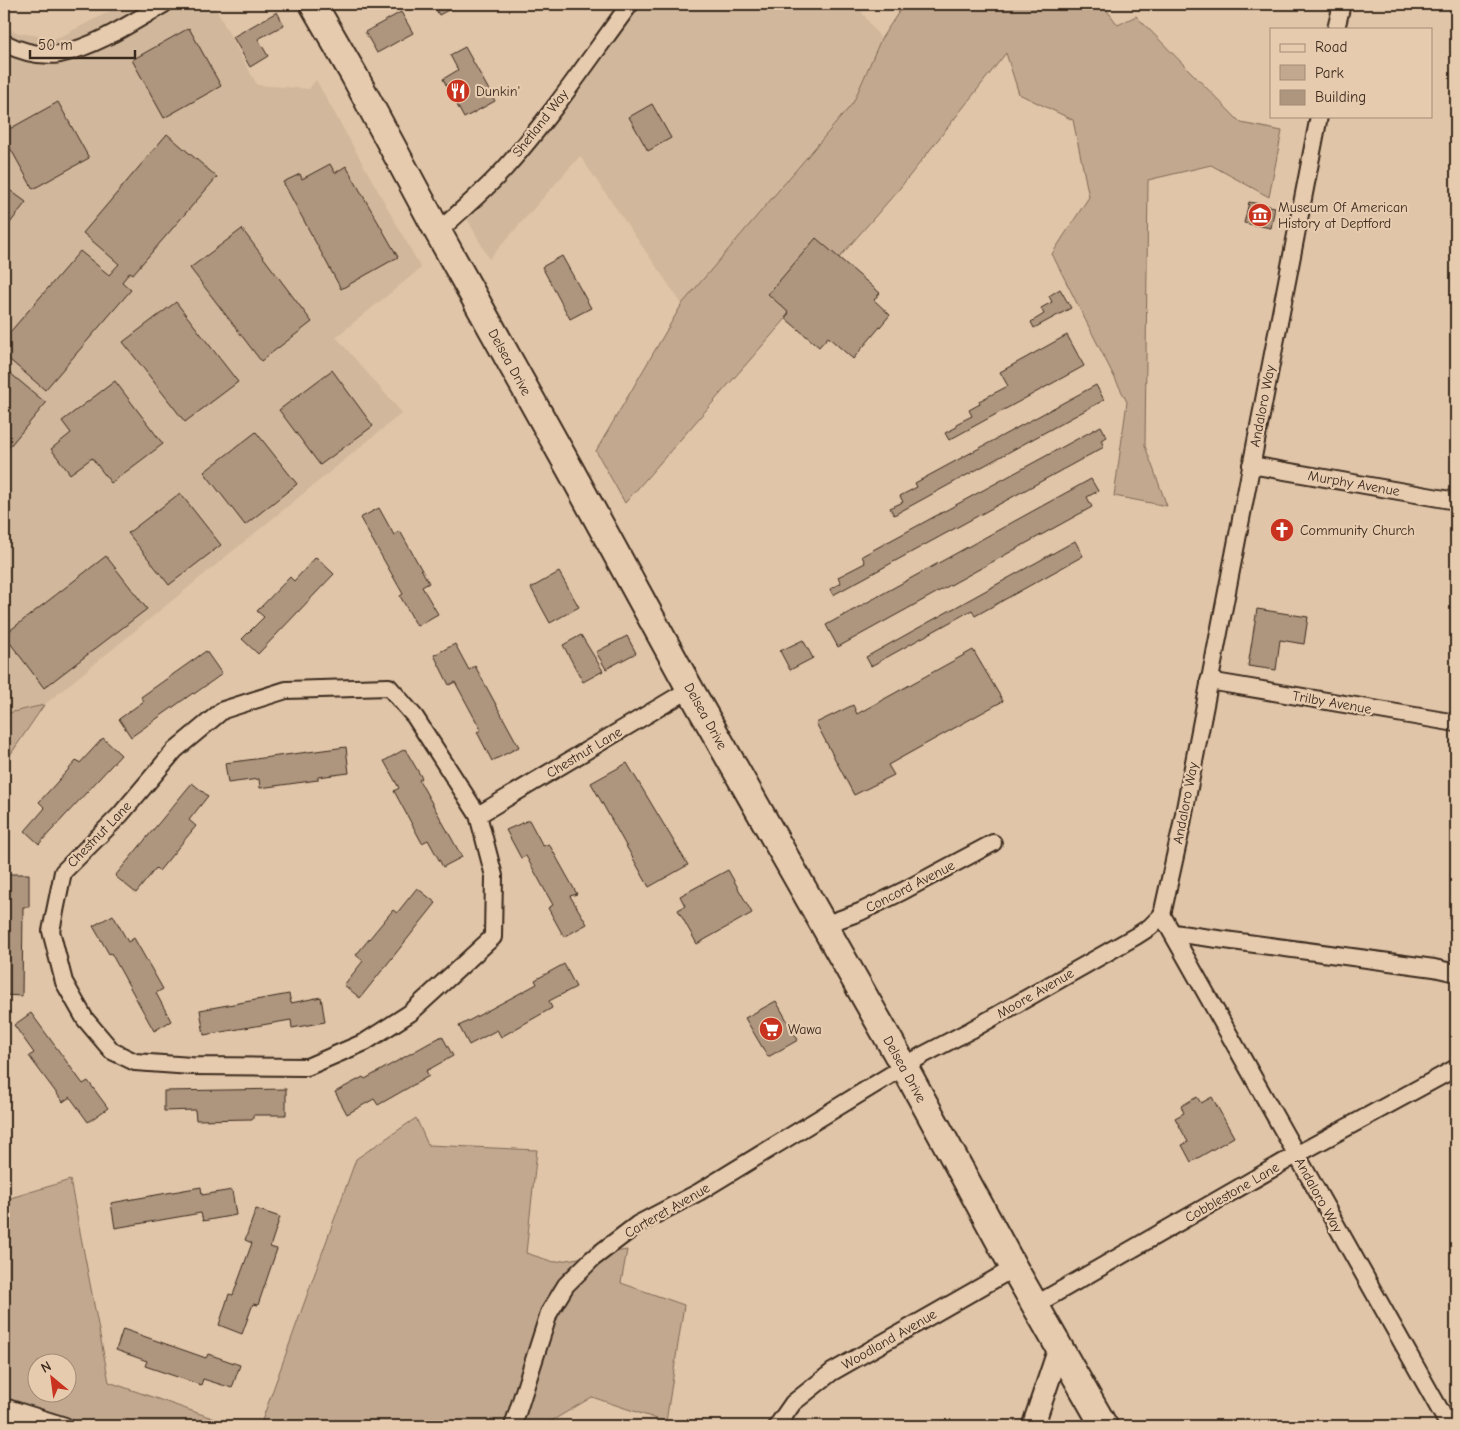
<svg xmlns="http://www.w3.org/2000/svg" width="1460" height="1430" font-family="'Comic Neue',sans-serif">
<rect width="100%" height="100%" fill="#e0c5a8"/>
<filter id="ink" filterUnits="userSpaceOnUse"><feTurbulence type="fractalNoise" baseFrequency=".02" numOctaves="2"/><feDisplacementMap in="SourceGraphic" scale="10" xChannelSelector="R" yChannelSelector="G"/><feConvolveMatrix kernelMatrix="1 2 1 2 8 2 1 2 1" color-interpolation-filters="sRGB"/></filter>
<g filter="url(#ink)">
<g fill="#d1b79b">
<polygon points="124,4 213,4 257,85 309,89 316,80 421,268 336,337 402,413 44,705 4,714 4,24 14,32 56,39"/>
<polygon points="634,4 856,4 881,39 853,103 682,304 580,156 489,259 461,207"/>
</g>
<g fill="#c2a88f" stroke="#7e6956" fill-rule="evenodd">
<polygon points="904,4 1102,4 1118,25 1136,16 1241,123 1282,131 1269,197 1211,165 1148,180 1145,446 1167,506 1114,496 1127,402 1052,254 1089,197 1073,120 1019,94 1006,53 900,188 625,503 596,451 682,304 853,103 881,39"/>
<polygon points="44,705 4,764 4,714"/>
<polygon points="416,1118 428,1145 537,1150 526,1253 554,1262 627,1250 621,1283 684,1305 666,1422 592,1397 543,1426 260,1426 356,1159"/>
<path d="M70,1180l39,202 126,44h-231v-226zM38,1362h30v30h-30z"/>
</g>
<g fill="#ad957e" stroke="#3b2a1e">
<polygon points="433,4 452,4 454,7 439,15"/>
<polygon points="277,12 284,25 258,39 268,56 250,67 233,37"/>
<polygon points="401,12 413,33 377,53 365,32"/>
<polygon points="189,28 221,86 164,118 132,60"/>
<polygon points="465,47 495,101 464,118 443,79 458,70 450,55"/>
<polygon points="58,102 89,158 33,189 4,137 4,132"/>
<polygon points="652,104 671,138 648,151 629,117"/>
<polygon points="167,134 217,177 133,274 130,272 122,282 131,290 45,390 4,355 4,339 80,251 109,275 119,264 83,233"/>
<polygon points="330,164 335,173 346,166 398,257 341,289 283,182 300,174 302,179"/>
<polygon points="4,186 26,202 4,231"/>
<polygon points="1249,202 1275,207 1271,228 1244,223"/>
<polygon points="242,229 312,322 261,361 190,268"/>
<polygon points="816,238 880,293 874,300 890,315 853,359 828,337 819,347 785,318 789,313 768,294"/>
<polygon points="562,256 591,308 570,319 542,267"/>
<polygon points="1060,289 1071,308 1034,328 1031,322 1044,314 1041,308 1052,302 1049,296"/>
<polygon points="176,302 238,382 185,422 123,342"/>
<polygon points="1067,335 1084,366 949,440 945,433 957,427 956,424 972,416 969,410 980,404 979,401 1008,386 1000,372"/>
<polygon points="4,368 46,403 4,453"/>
<polygon points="332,370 373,426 320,465 279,410"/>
<polygon points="115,381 163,444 111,483 92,458 70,474 51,449 71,433 62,421"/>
<polygon points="1096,385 1104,400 894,515 890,508 903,502 900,496 917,487 915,483"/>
<polygon points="1101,426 1107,437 1101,440 1104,447 833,595 830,589 841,583 838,577 865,563 862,556"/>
<polygon points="256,432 297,484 245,525 204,472"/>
<polygon points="1091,479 1098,491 1087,497 1092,507 838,647 826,625"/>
<polygon points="180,493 221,545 169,585 128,533"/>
<polygon points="379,508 394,535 400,531 429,583 422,587 438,614 417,626 400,596 403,594 360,518"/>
<polygon points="1075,541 1083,556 975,616 972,610 871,666 866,657"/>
<polygon points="106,556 147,609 44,688 4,635"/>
<polygon points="316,557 334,574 258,654 242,639 264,617 257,611 290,577 294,581"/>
<polygon points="559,572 579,607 550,623 531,588"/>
<polygon points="1257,609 1308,617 1304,644 1280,640 1276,670 1248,666"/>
<polygon points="581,635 603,671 583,682 563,645"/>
<polygon points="627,636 636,653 606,669 596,652"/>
<polygon points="803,640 813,658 790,670 780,651"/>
<polygon points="455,644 469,670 475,666 519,747 492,761 477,732 481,730 455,682 449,685 434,655"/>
<polygon points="973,650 1003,701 888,765 894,775 854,795 816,723 853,705 857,714"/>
<polygon points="206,651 222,674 194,694 193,693 131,737 119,719 144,701 141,697"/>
<polygon points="103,738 121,755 39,844 25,831 45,808 39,802 77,760 80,763"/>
<polygon points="346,747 349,773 318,777 318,780 260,788 259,779 228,783 225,763"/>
<polygon points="405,749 422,778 419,780 462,857 443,867 428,840 422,843 394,791 399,788 384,761"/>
<polygon points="627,763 688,865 649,887 591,783"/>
<polygon points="192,783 208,796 189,820 196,826 159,871 156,868 136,893 115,876"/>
<polygon points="529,820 543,846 549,844 577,894 570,896 587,924 564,937 548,908 553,905 526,856 521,858 506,830"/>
<polygon points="728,870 752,913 697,944 678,910 685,906 680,896"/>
<polygon points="4,874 29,874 29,907 23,907 22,996 4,995"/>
<polygon points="417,888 436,903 360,998 344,985 363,961 356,955 393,910 397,913"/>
<polygon points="113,915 128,942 134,938 163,989 156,993 171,1021 154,1031 111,953 109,954 93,926"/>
<polygon points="564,964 576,987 549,1001 552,1008 501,1037 497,1030 469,1045 459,1026 537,984 535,980"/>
<polygon points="289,994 291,1003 321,997 325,1022 292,1028 291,1020 204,1035 200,1010"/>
<polygon points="776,1001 798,1040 768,1057 745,1018"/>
<polygon points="31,1013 83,1084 88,1081 108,1108 88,1122 70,1097 63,1102 29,1056 34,1053 14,1025"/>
<polygon points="442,1036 453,1056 426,1071 429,1076 378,1105 374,1099 347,1114 335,1092 363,1077 365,1079"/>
<polygon points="286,1089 286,1115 253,1115 253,1119 196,1120 195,1110 164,1111 164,1091"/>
<polygon points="1197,1097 1201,1103 1212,1097 1234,1137 1191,1162 1182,1145 1188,1142 1175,1118 1184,1113 1181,1106"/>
<polygon points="201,1187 202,1195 232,1190 236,1215 203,1221 201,1213 115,1228 111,1203"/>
<polygon points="256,1209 280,1217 270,1247 277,1249 258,1305 253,1304 242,1334 219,1325 229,1294 233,1295 252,1243 245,1240"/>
<polygon points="123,1329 206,1358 208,1354 240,1365 232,1388 203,1379 201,1385 145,1366 147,1361 116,1350"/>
</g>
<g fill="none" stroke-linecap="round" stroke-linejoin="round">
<g stroke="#3b2a1e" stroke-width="20">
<g id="minor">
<polyline points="1336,29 1342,4"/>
<path d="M4,43c16,8 37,14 56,11 37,-8 71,-31 104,-50"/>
<polyline points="1319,116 1181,829 1162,915 1449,1426"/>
<path d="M438,232c23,-22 48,-42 69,-66 45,-51 83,-108 123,-162"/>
<polyline points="1251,465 1456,501"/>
<polyline points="1209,681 1456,723"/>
<polygon points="389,687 415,717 478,815 494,876 493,937 410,1013 365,1042 307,1067 191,1066 135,1062 112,1051 85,1019 64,982 51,931 63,872 120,815 175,750 223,710 286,690"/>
<polyline points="478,815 690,689"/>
<polyline points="824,925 860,912 903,891 993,843"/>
<polyline points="1173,933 1434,968 1456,973"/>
<polyline points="1035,1305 1296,1155 1456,1068"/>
<polyline points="4,1407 65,1426"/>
<polyline points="513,1426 549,1313 566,1285 592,1259 638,1224 699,1192 923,1055 971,1030 1136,936 1150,927 1162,915"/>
<polyline points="777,1426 793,1403 832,1372 1014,1268"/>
</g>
</g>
<g stroke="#3b2a1e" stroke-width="25">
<polyline id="tertiary" points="1033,1426 1059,1349"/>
</g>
<g stroke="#3b2a1e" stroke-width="30">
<polyline id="primary" points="313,4 354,75 438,232 571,471 690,689 905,1068 1014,1268 1104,1426"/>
</g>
<use href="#minor" stroke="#e7cbae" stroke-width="16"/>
<use href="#tertiary" stroke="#e7cbae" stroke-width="21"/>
<use href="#primary" stroke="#e7cbae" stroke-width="26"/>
</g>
</g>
<defs>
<g id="restaurant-disc" transform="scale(1.25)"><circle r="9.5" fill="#c8321e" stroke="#e7cbae"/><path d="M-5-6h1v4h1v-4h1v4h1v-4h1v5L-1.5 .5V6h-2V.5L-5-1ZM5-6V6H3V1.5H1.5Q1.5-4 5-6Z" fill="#fff"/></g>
<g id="museum-disc" transform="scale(1.25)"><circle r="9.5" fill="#c8321e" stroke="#e7cbae"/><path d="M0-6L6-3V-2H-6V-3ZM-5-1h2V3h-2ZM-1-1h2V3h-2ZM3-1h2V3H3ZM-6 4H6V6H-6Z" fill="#fff"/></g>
<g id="church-disc" transform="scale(1.25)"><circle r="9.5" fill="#c8321e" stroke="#e7cbae"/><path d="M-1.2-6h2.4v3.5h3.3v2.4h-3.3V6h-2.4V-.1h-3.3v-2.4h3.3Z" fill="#fff"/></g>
<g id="supermarket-disc" transform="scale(1.25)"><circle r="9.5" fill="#c8321e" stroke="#e7cbae"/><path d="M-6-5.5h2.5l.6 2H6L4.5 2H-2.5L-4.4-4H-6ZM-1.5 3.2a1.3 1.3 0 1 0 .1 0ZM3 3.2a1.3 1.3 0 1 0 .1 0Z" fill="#fff"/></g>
</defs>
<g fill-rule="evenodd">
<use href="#restaurant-disc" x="458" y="91"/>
<use href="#museum-disc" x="1260" y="215"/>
<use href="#church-disc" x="1282" y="530"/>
<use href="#supermarket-disc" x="771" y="1029"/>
</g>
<g text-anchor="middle" stroke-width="4.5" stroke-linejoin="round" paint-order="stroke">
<g font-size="14" fill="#3b2a1e" stroke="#e7cbae" text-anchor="start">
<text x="476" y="96">Dunkin'</text>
<text x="1278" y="212">Museum Of American<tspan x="1278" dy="16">History at Deptford</tspan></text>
<text x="1300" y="535">Community Church</text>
<text x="788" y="1034">Wawa</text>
</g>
<g font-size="14" fill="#3b2a1e" stroke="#e7cbae">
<text transform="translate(540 123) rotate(-52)" y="5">Shetland Way</text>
<text transform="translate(510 362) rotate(61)" y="5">Delsea Drive</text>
<text transform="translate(1262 406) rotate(-79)" y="5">Andaloro Way</text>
<text transform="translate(1354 483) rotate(10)" y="5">Murphy Avenue</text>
<text transform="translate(1332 702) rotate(10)" y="5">Trilby Avenue</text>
<text transform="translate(706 716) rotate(61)" y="5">Delsea Drive</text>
<text transform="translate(584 752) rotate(-31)" y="5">Chestnut Lane</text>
<text transform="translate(1185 803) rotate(-79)" y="5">Andaloro Way</text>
<text transform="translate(99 834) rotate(-46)" y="5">Chestnut Lane</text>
<text transform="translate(910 886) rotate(-27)" y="5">Concord Avenue</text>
<text transform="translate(1035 993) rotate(-30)" y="5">Moore Avenue</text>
<text transform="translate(905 1069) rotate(61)" y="5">Delsea Drive</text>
<text transform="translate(1232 1192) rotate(-30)" y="5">Cobblestone Lane</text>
<text transform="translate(1319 1195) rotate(61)" y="5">Andaloro Way</text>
<text transform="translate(667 1210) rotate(-30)" y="5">Carteret Avenue</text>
<text transform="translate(889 1339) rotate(-30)" y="5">Woodland Avenue</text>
</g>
</g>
<rect width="1460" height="1430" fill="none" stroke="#e7cbae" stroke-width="20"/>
<rect x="10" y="10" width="1440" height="1410" fill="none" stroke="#3b2a1e" stroke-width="2" filter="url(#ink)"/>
<rect x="1270" y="28" width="162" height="90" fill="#e7cbae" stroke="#a28b74"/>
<rect x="1280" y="44" width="25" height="8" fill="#e7cbae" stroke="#a28b74"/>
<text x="1315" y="52" font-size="15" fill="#3b2a1e">Road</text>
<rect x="1280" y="65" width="25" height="15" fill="#c2a88f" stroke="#a28b74"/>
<text x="1315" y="78" font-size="15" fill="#3b2a1e">Park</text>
<rect x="1280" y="90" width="25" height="15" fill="#ad957e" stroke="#a28b74"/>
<text x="1315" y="102" font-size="15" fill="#3b2a1e">Building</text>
<g transform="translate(52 1378) rotate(331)"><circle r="24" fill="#e7cbae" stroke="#a28b74"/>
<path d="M0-4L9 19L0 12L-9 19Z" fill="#c8321e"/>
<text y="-8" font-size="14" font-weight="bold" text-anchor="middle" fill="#3b2a1e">N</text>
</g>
<path d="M30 50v8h105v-8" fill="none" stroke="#3b2a1e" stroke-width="2.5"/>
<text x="38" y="50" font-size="15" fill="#3b2a1e" stroke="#e7cbae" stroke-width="4" paint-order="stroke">50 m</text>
</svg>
